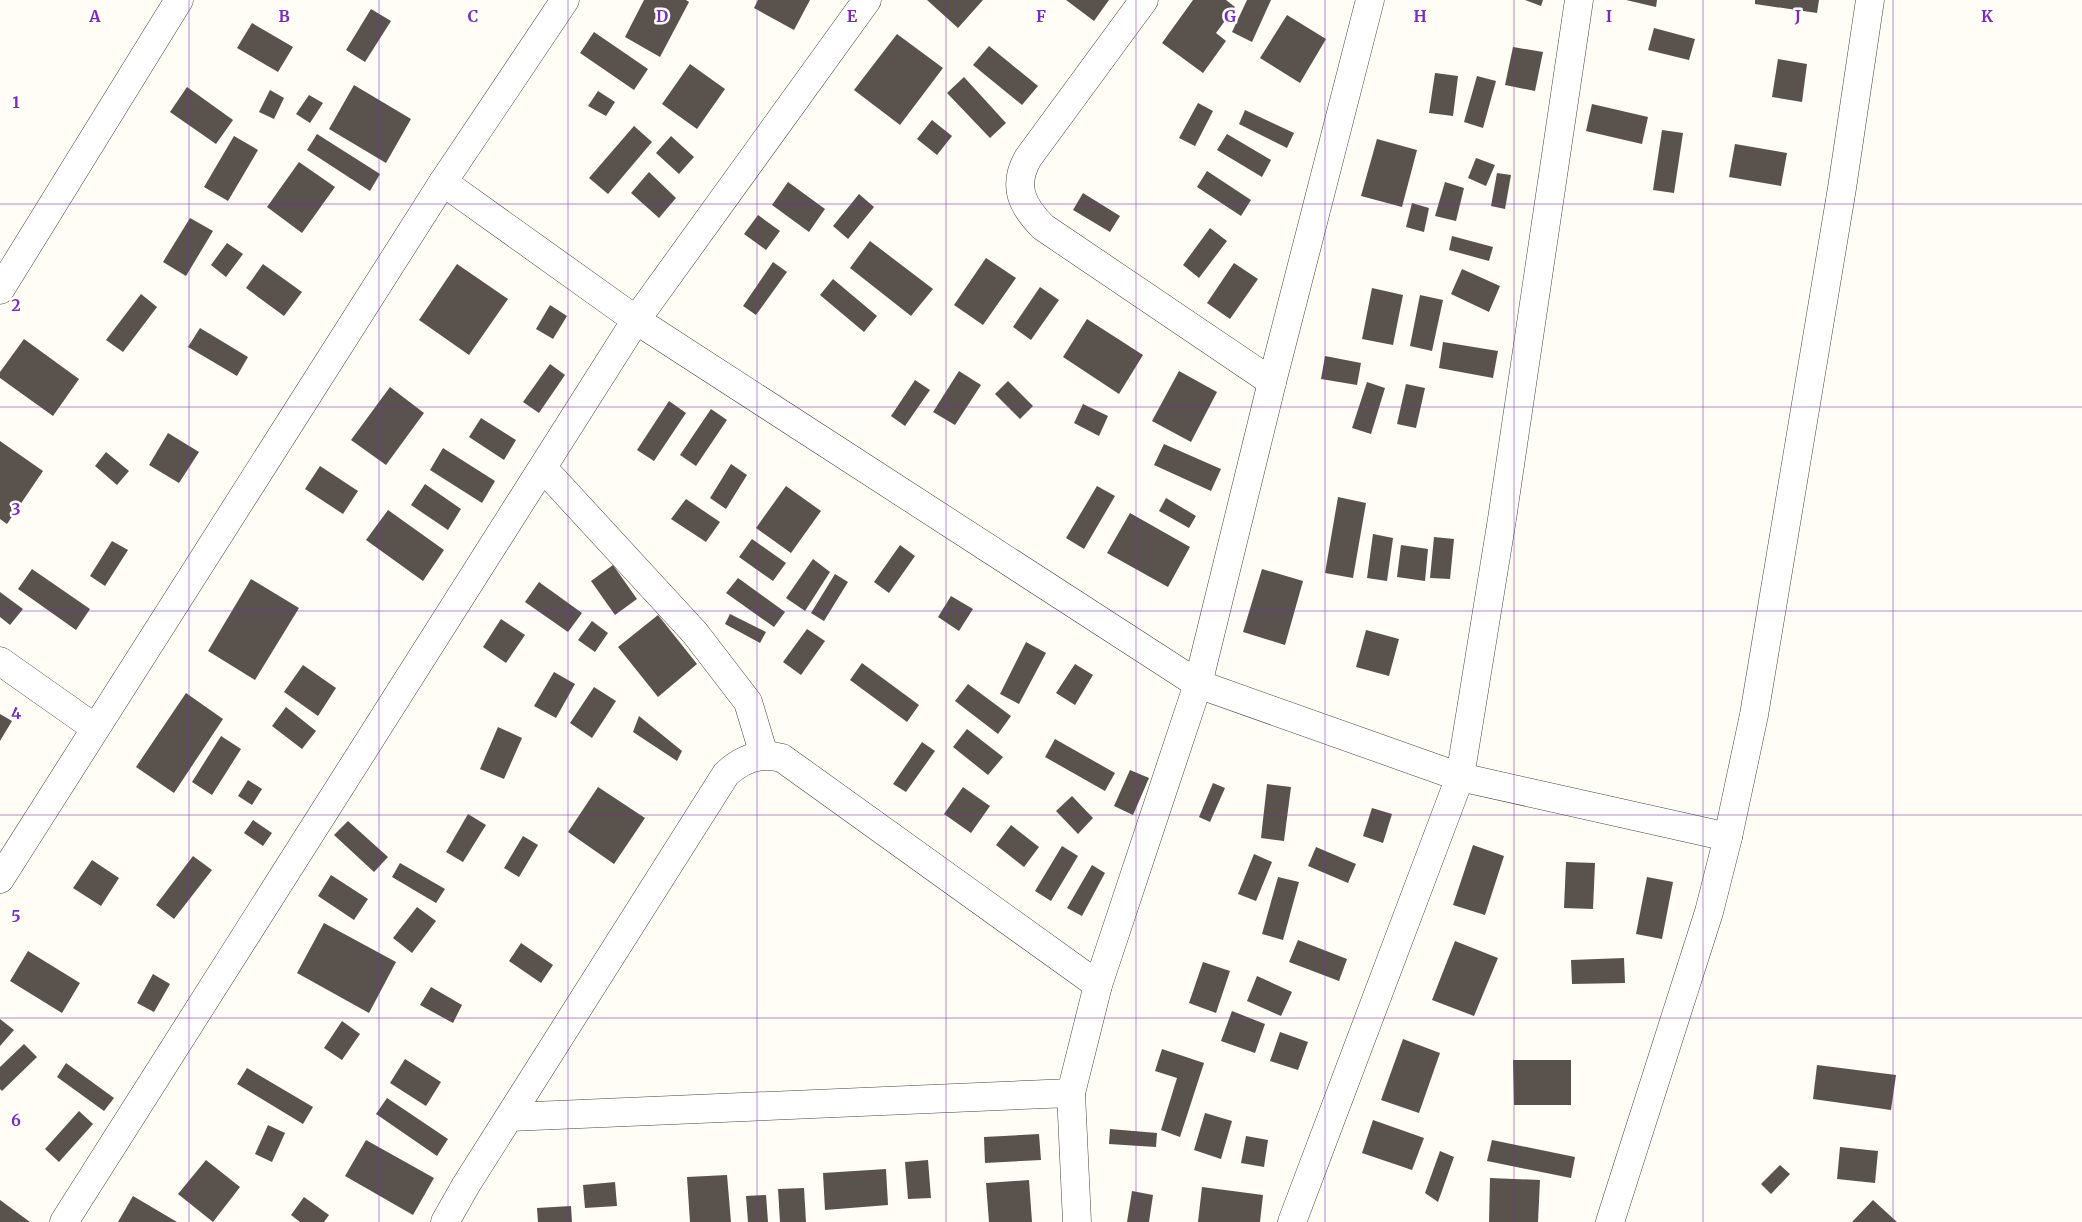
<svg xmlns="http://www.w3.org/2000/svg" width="2082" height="1222" font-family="Merriweather,serif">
<rect width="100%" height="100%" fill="#fffdf5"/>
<g fill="#5a524d">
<polygon points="644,0 686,0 689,2 660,57 625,37"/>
<polygon points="758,0 810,0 794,30 754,8"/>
<polygon points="927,0 983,0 958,28"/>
<polygon points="1066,0 1109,0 1094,21"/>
<polygon points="1193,0 1226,0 1235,7 1216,33 1226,41 1203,73 1162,43"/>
<polygon points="1247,0 1271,0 1252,42 1232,32"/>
<polygon points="1525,0 1543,0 1541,6"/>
<polygon points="1626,0 1657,0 1656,7"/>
<polygon points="1755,0 1819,0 1817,13 1755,4"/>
<polygon points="371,9 391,21 365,62 346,50"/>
<polygon points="1287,15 1326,39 1300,83 1260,58"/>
<polygon points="252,23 293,47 278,72 237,48"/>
<polygon points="1654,28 1695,39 1689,60 1648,50"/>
<polygon points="594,32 648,69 634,90 580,53"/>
<polygon points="897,34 943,68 900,125 854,90"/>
<polygon points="989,46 1038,86 1022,105 973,65"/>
<polygon points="1513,47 1543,52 1535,91 1505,85"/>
<polygon points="1778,59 1807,64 1802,102 1772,97"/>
<polygon points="690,64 725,89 697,129 662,104"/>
<polygon points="1435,73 1458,76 1453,116 1429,113"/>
<polygon points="1477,76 1496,81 1483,128 1464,122"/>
<polygon points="964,77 1006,123 990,138 947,93"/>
<polygon points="354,85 411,119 386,163 329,129"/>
<polygon points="187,87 233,120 216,144 170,112"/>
<polygon points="270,90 284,98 274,119 259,112"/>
<polygon points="598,91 615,102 606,116 588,106"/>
<polygon points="309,95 323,103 310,123 296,114"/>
<polygon points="1198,103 1213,111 1195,146 1179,138"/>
<polygon points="1592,104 1648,117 1642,144 1586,131"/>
<polygon points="1245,110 1294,133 1287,148 1239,124"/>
<polygon points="932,120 952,136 937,155 917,139"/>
<polygon points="634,126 652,142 608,194 589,178"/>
<polygon points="1662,130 1683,133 1674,193 1653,190"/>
<polygon points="317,134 380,174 370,191 307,150"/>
<polygon points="1227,134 1271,160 1262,177 1217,150"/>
<polygon points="234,136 258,150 228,201 204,187"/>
<polygon points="671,136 694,157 679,174 656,153"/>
<polygon points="1377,139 1417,150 1402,207 1361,196"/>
<polygon points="1735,144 1787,153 1781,186 1729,177"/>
<polygon points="1476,158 1495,165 1486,186 1468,178"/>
<polygon points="299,162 335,187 302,233 267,207"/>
<polygon points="1207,171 1251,200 1241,216 1197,187"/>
<polygon points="649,172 676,198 659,218 631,193"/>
<polygon points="1497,173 1511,175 1505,209 1491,206"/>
<polygon points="788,182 825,209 809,232 772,205"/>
<polygon points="1445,182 1464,188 1456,221 1435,216"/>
<polygon points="1083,193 1120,216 1110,232 1073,210"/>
<polygon points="859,194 874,207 848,239 833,226"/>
<polygon points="1412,203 1429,208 1424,232 1406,227"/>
<polygon points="758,215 780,231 766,250 744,234"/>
<polygon points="190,218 213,231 186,276 163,262"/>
<polygon points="1210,228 1227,241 1199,278 1183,265"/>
<polygon points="1452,236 1493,247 1489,261 1449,250"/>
<polygon points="870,241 933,289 911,316 850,268"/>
<polygon points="227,243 243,254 226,277 211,265"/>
<polygon points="986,258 1016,278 983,325 954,305"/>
<polygon points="773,262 787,272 756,315 743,306"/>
<polygon points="1234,263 1258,279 1230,319 1207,303"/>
<polygon points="263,264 302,292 284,316 246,288"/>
<polygon points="457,264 508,299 469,355 419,320"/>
<polygon points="1462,269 1500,286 1489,312 1451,294"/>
<polygon points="833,279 877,316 864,332 820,295"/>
<polygon points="1040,287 1059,300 1031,340 1013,327"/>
<polygon points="1372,288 1403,295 1393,345 1362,339"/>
<polygon points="141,294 157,307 123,352 106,340"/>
<polygon points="1420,295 1443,300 1432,351 1410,346"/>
<polygon points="550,305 567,316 553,339 536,329"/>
<polygon points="1087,319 1143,355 1119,394 1063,357"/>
<polygon points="200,328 248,357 237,376 188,347"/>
<polygon points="24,339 79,379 53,416 0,378 0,372"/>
<polygon points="1443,342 1498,351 1493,378 1439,368"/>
<polygon points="1325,356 1361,363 1357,385 1321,379"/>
<polygon points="550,364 565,375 539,413 523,402"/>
<polygon points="959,371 981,385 955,425 933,412"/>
<polygon points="1179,371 1217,392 1191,442 1152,421"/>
<polygon points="915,380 930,390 905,426 891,416"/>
<polygon points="1008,381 1033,406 1020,419 995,394"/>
<polygon points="1367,382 1385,388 1371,434 1352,428"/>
<polygon points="1406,384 1425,388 1416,428 1397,424"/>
<polygon points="390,387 424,413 386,465 351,440"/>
<polygon points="669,401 686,413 654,461 637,450"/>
<polygon points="1083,404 1108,416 1099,436 1074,423"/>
<polygon points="711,409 727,420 696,466 680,455"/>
<polygon points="481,418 516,440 504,460 469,437"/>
<polygon points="168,433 199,452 179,483 149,465"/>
<polygon points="0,441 43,471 7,524 0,519"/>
<polygon points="1164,444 1221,469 1211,491 1154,465"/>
<polygon points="443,448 495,481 482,503 430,470"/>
<polygon points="106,452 129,471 117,485 95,466"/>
<polygon points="731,464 747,475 726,509 710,498"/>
<polygon points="320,466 358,491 343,514 305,489"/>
<polygon points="425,484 461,509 448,530 411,505"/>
<polygon points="786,486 821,511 791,553 756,528"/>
<polygon points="1097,486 1115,496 1084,549 1066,538"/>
<polygon points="1338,497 1366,503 1353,578 1325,573"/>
<polygon points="1166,498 1196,516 1189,528 1159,511"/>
<polygon points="686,499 720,522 706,542 671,519"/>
<polygon points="388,510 444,550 423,581 366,540"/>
<polygon points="1130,513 1190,547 1168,587 1107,553"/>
<polygon points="1373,534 1393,538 1387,581 1367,578"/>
<polygon points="1434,537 1454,539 1450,579 1430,578"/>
<polygon points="752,539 786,563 773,581 739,557"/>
<polygon points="112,541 128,550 105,586 90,576"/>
<polygon points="900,545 915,556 889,593 874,582"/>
<polygon points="1401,545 1428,549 1425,581 1397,577"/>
<polygon points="813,559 830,572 805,611 786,598"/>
<polygon points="613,565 637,599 615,615 591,581"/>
<polygon points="32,569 90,609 76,630 18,589"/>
<polygon points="1262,569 1303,581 1285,645 1243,632"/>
<polygon points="835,574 848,582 824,621 811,613"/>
<polygon points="738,578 785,612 774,627 726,593"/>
<polygon points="251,579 299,608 255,680 208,651"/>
<polygon points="539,582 582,613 568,632 525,602"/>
<polygon points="0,592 23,609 10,625 0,617"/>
<polygon points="951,596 973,609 959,631 938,617"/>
<polygon points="730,614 766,632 760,643 725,624"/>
<polygon points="658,615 697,664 658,697 618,647"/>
<polygon points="501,619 525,635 506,663 483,647"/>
<polygon points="592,621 608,633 595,652 578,640"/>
<polygon points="807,629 825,641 801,675 783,662"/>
<polygon points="1366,630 1399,639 1389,676 1356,667"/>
<polygon points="1026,642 1046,653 1019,704 1000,694"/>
<polygon points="862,663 919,705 907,722 850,680"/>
<polygon points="1075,664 1093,675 1075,705 1056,693"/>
<polygon points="303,665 336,688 318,716 284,692"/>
<polygon points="554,672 575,684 556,718 534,706"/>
<polygon points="968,684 1011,716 998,734 955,701"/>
<polygon points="594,687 616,701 592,738 570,723"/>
<polygon points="186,693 223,719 174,793 136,767"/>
<polygon points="286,707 316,731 302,749 272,726"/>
<polygon points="0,714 12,721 0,741"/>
<polygon points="639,716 682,751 677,761 633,732"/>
<polygon points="498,727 522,738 504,779 480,769"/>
<polygon points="967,729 1003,757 988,775 953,747"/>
<polygon points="221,736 241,749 212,795 192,782"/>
<polygon points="1055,739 1115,773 1105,791 1045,757"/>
<polygon points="922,742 935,751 906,792 893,784"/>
<polygon points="1130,770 1149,778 1133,815 1114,806"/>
<polygon points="248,780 262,789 252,805 238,796"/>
<polygon points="1213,783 1225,788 1210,822 1199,817"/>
<polygon points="1267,784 1291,787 1284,841 1261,838"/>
<polygon points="598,787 645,818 614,864 568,832"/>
<polygon points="963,787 990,806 971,833 944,814"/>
<polygon points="1072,796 1093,818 1078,834 1056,811"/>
<polygon points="1372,808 1392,814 1383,843 1363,836"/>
<polygon points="468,814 486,825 463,862 446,852"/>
<polygon points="253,820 272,833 263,846 244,833"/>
<polygon points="348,821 388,857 374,872 334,835"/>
<polygon points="1011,825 1039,847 1024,867 996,845"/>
<polygon points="523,836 538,845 519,877 504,868"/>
<polygon points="1473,845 1504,856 1485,915 1453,905"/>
<polygon points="1062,846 1078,856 1051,901 1035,891"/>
<polygon points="1316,847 1356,864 1348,883 1308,866"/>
<polygon points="1254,854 1272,862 1256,901 1238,894"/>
<polygon points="193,856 212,870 174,919 156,905"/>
<polygon points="92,860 119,878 101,906 73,888"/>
<polygon points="1566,862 1595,863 1593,909 1564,908"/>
<polygon points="400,863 445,889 436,903 392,877"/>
<polygon points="1092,865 1105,873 1082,916 1067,908"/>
<polygon points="331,875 368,899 354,920 318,896"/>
<polygon points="1278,877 1299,882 1283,940 1262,934"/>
<polygon points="1647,877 1673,882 1662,939 1636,934"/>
<polygon points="417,907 436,921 412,953 393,938"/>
<polygon points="324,923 396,962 369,1013 297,973"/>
<polygon points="1298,940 1347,959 1339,981 1289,962"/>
<polygon points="1455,941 1498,958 1474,1016 1432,1000"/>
<polygon points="521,943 553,965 541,983 509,961"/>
<polygon points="28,951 80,983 62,1013 10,981"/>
<polygon points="1624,958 1625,983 1572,984 1571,960"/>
<polygon points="1203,962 1230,971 1216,1013 1189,1003"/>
<polygon points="153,974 170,984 154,1012 137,1003"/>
<polygon points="1257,976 1292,992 1281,1016 1247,1001"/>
<polygon points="431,987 462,1005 453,1023 420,1005"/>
<polygon points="1232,1011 1265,1024 1255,1053 1221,1041"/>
<polygon points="0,1019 14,1030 0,1046"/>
<polygon points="342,1021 360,1034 342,1060 324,1048"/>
<polygon points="1280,1032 1308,1042 1298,1070 1270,1061"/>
<polygon points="1403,1039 1440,1053 1419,1113 1381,1100"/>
<polygon points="24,1044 37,1057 2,1091 0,1089 0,1067"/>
<polygon points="1162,1049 1204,1063 1180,1137 1161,1130 1177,1078 1155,1071"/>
<polygon points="405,1059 441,1082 426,1106 390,1083"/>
<polygon points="1513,1060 1571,1060 1571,1105 1514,1105"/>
<polygon points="66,1063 114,1098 104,1111 57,1077"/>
<polygon points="1817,1065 1896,1075 1891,1110 1813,1099"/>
<polygon points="247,1068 313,1107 303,1124 237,1084"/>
<polygon points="387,1098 448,1139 437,1156 376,1114"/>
<polygon points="79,1111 93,1124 59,1162 45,1149"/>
<polygon points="1205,1113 1232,1121 1221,1159 1194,1150"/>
<polygon points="1373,1120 1424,1138 1412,1170 1362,1153"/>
<polygon points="268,1125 285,1133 272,1162 255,1154"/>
<polygon points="1110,1129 1157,1133 1156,1147 1109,1144"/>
<polygon points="1039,1134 1041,1160 985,1163 984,1137"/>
<polygon points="1246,1136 1268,1140 1264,1167 1241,1163"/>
<polygon points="366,1140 434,1178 413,1215 345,1176"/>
<polygon points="1492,1140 1575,1157 1571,1178 1487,1161"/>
<polygon points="1840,1147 1878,1151 1875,1183 1837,1179"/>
<polygon points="1440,1151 1454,1157 1438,1202 1425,1193"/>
<polygon points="206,1160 240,1187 213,1222 178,1194"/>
<polygon points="928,1160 931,1198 908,1199 905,1162"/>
<polygon points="1780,1165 1790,1174 1771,1194 1761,1184"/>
<polygon points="886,1169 888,1205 825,1210 823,1173"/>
<polygon points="727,1175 731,1222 690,1222 687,1177"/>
<polygon points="1490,1178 1540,1180 1538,1222 1489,1222"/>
<polygon points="1029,1180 1032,1222 989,1222 986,1183"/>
<polygon points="615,1182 617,1206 585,1208 583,1185"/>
<polygon points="1202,1187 1263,1195 1260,1222 1198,1222"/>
<polygon points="804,1188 806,1222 780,1222 778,1189"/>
<polygon points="1132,1191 1153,1195 1149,1222 1127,1222"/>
<polygon points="766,1195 768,1222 748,1222 746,1196"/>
<polygon points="133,1196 177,1222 118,1222"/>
<polygon points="304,1197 329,1215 324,1222 300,1222 291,1215"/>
<polygon points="0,1200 30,1222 0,1222"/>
<polygon points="1873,1200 1897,1222 1852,1222"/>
<polygon points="571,1206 572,1222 538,1222 537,1208"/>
</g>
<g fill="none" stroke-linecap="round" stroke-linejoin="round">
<g stroke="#444" stroke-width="29">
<g id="minor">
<path d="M1144,0l-116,158c-16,28 -6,48 15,69l229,155"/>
<polyline points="443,182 636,320 1198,684 1460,777 1728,837"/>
<polyline points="0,290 179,0"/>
<polyline points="543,468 695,633 748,702 764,755"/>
<polyline points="0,661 95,728"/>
<polyline points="0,879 443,182 565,0"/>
<polyline points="510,1117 1071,1093"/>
<polyline points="64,1222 636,320 867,0"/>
<path d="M445,1222l21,-37 260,-411c16,-15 35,-22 56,-16l316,227"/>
<polyline points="1077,1222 1071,1093 1098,985 1198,684 1272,382 1370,0"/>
<polyline points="1292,1222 1460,777 1502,519 1579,0"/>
<polyline points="1610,1222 1709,912 1728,837 1754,715 1842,188 1870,0"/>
</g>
</g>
<use href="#minor" stroke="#fff" stroke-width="28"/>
</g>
<path fill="none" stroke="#7b2cbf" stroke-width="1" stroke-opacity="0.55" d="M189,0v1222M379,0v1222M568,0v1222M757,0v1222M946,0v1222M1136,0v1222M1325,0v1222M1514,0v1222M1703,0v1222M1893,0v1222M0,204h2082M0,407h2082M0,611h2082M0,815h2082M0,1018h2082"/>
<g font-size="16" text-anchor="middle" font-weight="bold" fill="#7b2cbf" stroke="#fff" stroke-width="5" stroke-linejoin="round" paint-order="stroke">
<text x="95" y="22">A</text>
<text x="284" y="22">B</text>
<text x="473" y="22">C</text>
<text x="662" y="22">D</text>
<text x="852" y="22">E</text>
<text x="1041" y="22">F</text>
<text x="1230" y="22">G</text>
<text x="1420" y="22">H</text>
<text x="1609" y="22">I</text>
<text x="1798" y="22">J</text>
<text x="1987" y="22">K</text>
<text x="16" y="108">1</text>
<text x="16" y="311">2</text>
<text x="16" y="515">3</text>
<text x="16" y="719">4</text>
<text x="16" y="922">5</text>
<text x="16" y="1126">6</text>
</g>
</svg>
